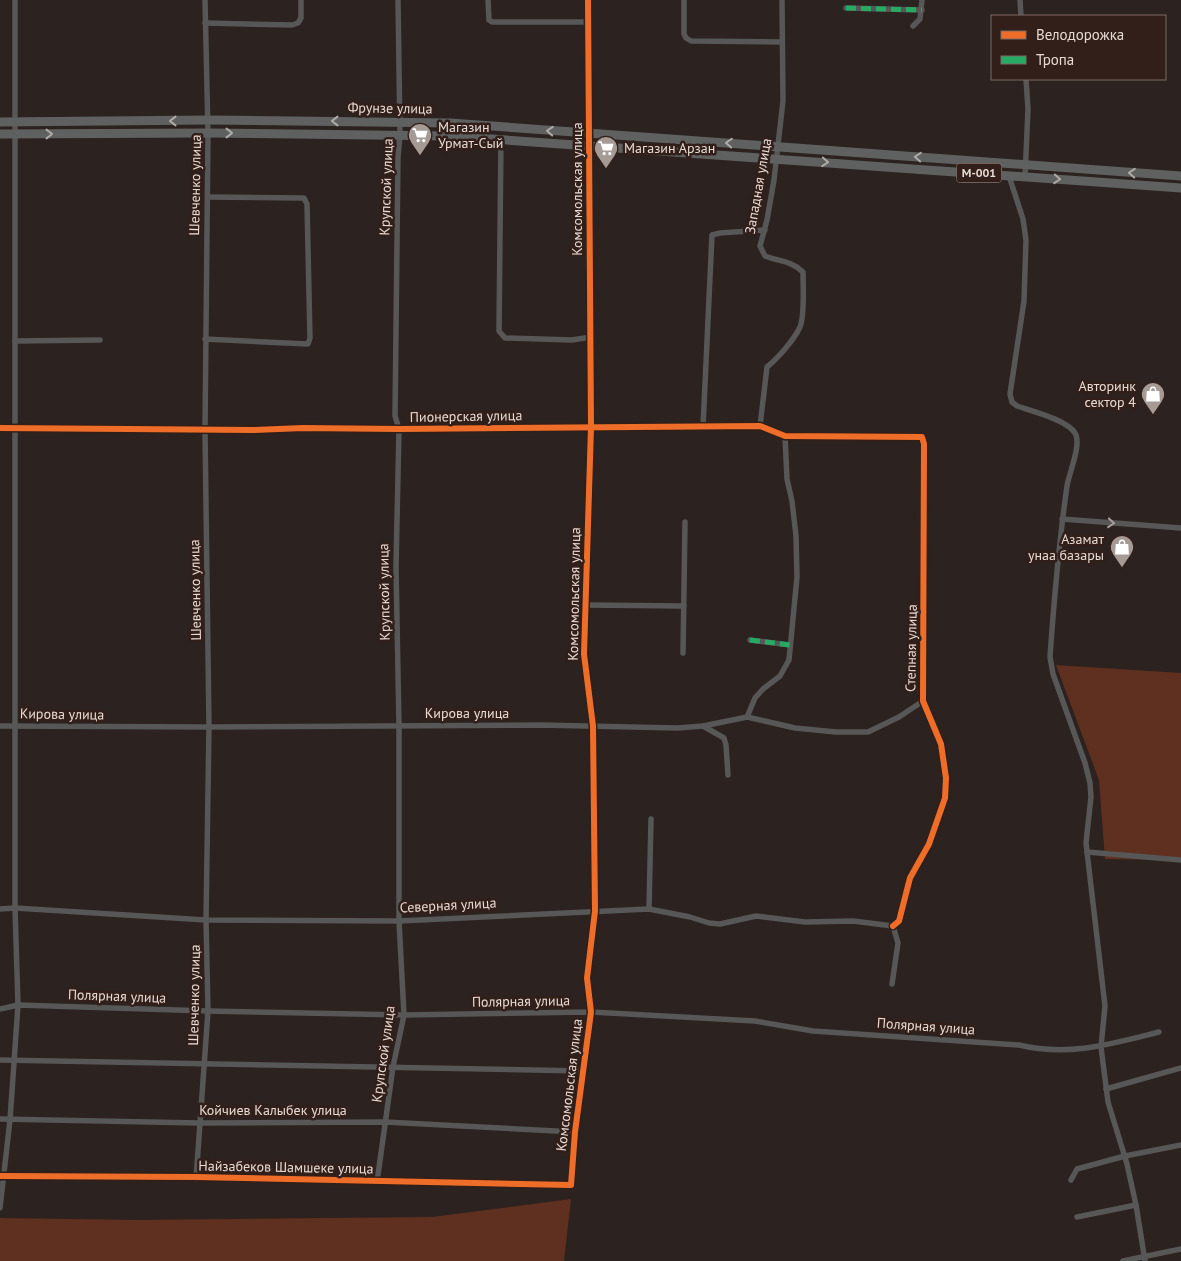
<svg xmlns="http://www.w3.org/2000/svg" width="1181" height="1261" font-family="'PT Sans',sans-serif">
<rect width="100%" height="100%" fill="#2c221f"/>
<g fill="#5f2f1f">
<polygon points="1056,665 1181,673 1181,860 1105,859 1099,780"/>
<polygon points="571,1199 564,1261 0,1261 0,1218 140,1220 432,1217"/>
</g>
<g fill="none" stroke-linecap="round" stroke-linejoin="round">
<g stroke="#565756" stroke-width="5.5">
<polyline points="488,0 489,20 492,22 588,22"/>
<polyline points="684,0 684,34 686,38 691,41 782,42"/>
<polyline points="1020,0 1021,16"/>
<polyline points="846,8 922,10"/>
<polyline points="205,23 292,25 298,23 301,18 301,0"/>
<polyline points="913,26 920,19 922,0"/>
<polyline points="501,140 499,331 505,338 572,340 591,337"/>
<path d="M1009,176l14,43 3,21 -2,61 -14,93 2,8 5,4c15,5 50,14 58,27 7,11 -6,40 -8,53 -8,56 -13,114 -17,171l3,17 32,89 5,20 1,14 -5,46 19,163 -4,41 7,55 19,62 9,41 9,56"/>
<polyline points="1025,177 1028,109 1026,79"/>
<polyline points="205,339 308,344 310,338 307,204 304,198 208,197"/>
<polyline points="15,341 100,340"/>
<path d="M760,426l7,-59c11,-9 27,-27 33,-40 5,-12 3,-42 3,-55 -13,-12 -23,-10 -38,-16l-5,-10 7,-26 7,-40 9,-79 -1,-101"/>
<polyline points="703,427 712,235 720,233 765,230"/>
<polyline points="0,428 254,430 303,428 399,429 760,426 785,436 922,437 924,444 923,701 941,744 946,778 945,798 929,844 910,878 899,921 893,926"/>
<polyline points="1062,519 1181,528"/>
<polyline points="585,605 684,606"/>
<polyline points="750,640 790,645"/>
<polyline points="683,653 685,522"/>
<polyline points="747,717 755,698 763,689 780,676 789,660 797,577 796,536 792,501 787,479 785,436"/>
<polyline points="0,726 209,727 540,725 678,728 703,726 747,717 795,728 836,732 868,732 899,717 923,701"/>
<polyline points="703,726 724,738 726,745 728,775"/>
<polyline points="1087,852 1181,860"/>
<polyline points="0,909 15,908 206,920 399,921 649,909 690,917 709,923 720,924 756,916 805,922 853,921 893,926"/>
<polyline points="649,909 651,819"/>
<polyline points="892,984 898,943 893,926"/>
<path d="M0,1009l18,-4 190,6 196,4 187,-3 164,9 58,10 206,14c49,12 92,-1 140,-13"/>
<polyline points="0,1060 583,1071"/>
<polyline points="1106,1089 1181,1068"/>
<polyline points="0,1119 200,1123 385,1122 575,1132"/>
<polyline points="0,1176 196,1177 571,1185 575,1132 591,1012 587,978 595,911 593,726 584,654 591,427 588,0"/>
<polyline points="196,1179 208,1011 206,920 209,727 205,430 208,133 205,0"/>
<polyline points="1071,1180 1077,1169 1125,1156 1181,1145"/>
<polyline points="377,1182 393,1067 404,1015 399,921 399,726 396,567 399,429 395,416 398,157 400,135 398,0"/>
<polyline points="0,1208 10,1120 18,1005 15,908 15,0"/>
<polyline points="1077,1217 1136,1205"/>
<polyline points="1123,1261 1181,1249"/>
</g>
<g stroke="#5e6160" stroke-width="9">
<polyline points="0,122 208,120 450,123 1181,176"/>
<polyline points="0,134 208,133 449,136 1181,188"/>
</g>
<g stroke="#26ab63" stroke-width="5" stroke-dasharray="10 5" stroke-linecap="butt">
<polyline points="846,8 922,10"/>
<polyline points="750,640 790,645"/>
</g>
<g stroke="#321f19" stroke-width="9">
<g id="cycleway">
<polyline points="0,428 254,430 303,428 399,429 760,426 785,436 922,437 924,444 923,701 941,744 946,778 945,798 929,844 910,878 899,921 893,926"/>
<polyline points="0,1176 196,1177 571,1185 575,1132 591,1012 587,978 595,911 593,726 584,654 591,427 588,0"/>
</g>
</g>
<use href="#cycleway" stroke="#ee6e29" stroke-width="6"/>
</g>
<defs><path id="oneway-chevron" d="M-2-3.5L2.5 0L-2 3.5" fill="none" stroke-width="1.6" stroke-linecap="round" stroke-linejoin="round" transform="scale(1.25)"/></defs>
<g stroke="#b0aaa6">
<use href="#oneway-chevron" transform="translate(173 121) rotate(180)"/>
<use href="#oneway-chevron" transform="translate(335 121) rotate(-180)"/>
<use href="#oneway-chevron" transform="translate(550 131) rotate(-176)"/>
<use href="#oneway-chevron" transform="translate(229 133)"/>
<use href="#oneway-chevron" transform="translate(49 134)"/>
<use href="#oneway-chevron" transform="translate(729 143) rotate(-176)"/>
<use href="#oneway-chevron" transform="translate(918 157) rotate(-176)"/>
<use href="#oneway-chevron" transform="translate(825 162) rotate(4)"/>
<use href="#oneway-chevron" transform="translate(1132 173) rotate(-176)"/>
<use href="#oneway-chevron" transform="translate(1057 179) rotate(4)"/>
</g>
<use stroke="#a69f9c" href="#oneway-chevron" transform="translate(1111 523) rotate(5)"/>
<defs>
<g id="supermarket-pin" transform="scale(1.25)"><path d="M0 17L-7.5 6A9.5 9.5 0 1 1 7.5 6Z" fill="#a69a95" stroke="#321f19"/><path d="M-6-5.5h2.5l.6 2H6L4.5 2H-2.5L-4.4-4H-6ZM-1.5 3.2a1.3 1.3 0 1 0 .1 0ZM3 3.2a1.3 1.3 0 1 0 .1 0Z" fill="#fff"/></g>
<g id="shop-pin" transform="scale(1.25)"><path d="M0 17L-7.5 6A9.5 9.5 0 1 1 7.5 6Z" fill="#a69a95" stroke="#321f19"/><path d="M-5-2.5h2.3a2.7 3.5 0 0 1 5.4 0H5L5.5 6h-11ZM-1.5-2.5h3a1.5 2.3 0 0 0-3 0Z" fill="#fff"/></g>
</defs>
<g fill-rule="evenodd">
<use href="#supermarket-pin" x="420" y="135"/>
<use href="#supermarket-pin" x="606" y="148"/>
<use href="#shop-pin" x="1153" y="394"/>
<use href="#shop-pin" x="1122" y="547"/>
</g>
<g text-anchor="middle" stroke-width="5" stroke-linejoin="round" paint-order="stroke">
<rect fill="#321f19" stroke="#b1a29d" stroke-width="1" x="956.5" y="163.5" width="45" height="19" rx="4"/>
<g font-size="12" font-weight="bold" fill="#e7dad5">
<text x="979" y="177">M-001</text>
</g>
<g font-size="14" fill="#e7dad5" stroke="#321f19">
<text transform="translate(390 108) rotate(1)" y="5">Фрунзе улица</text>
<text transform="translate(195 185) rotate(-89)" y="5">Шевченко улица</text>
<text transform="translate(758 186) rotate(-80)" y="5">Западная улица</text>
<text transform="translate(386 187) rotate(-88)" y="5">Крупской улица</text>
<text transform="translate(577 189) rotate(-90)" y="5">Комсомольская улица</text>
<text transform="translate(466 416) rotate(-1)" y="5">Пионерская улица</text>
<text transform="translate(195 590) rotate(-91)" y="5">Шевченко улица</text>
<text transform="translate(384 592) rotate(-91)" y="5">Крупской улица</text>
<text transform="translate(574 594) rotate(-89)" y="5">Комсомольская улица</text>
<text transform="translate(911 648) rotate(-89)" y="5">Степная улица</text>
<text x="467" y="718">Кирова улица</text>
<text transform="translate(62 714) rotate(1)" y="5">Кирова улица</text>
<text transform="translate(448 905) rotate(-3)" y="5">Северная улица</text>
<text transform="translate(194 995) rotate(-89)" y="5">Шевченко улица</text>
<text transform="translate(117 996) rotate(2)" y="5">Полярная улица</text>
<text transform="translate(521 1001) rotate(-1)" y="5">Полярная улица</text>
<text transform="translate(926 1026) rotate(4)" y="5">Полярная улица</text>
<text transform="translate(383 1054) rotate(-82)" y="5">Крупской улица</text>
<text transform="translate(569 1085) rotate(-83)" y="5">Комсомольская улица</text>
<text x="273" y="1115">Койчиев Калыбек улица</text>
<text transform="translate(286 1167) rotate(1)" y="5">Найзабеков Шамшеке улица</text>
</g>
<g font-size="14" fill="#e7dad5" stroke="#321f19" text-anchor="start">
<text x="438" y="132">Магазин<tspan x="438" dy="16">Урмат-Сый</tspan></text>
<text x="624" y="153">Магазин Арзан</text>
<text x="1136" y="391" text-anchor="end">Авторинк<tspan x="1136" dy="16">сектор 4</tspan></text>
<text x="1104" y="544" text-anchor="end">Азамат<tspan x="1104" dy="16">унаа базары</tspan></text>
</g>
</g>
<rect x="991" y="15" width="175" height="65" fill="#321f19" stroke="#7a6a64"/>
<rect x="1001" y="31" width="25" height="8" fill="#ee6e29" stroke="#7a6a64"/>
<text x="1036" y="40" font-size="15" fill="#e7dad5">Велодорожка</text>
<rect x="1001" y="56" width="25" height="8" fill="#26ab63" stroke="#7a6a64"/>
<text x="1036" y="65" font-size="15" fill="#e7dad5">Тропа</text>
</svg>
